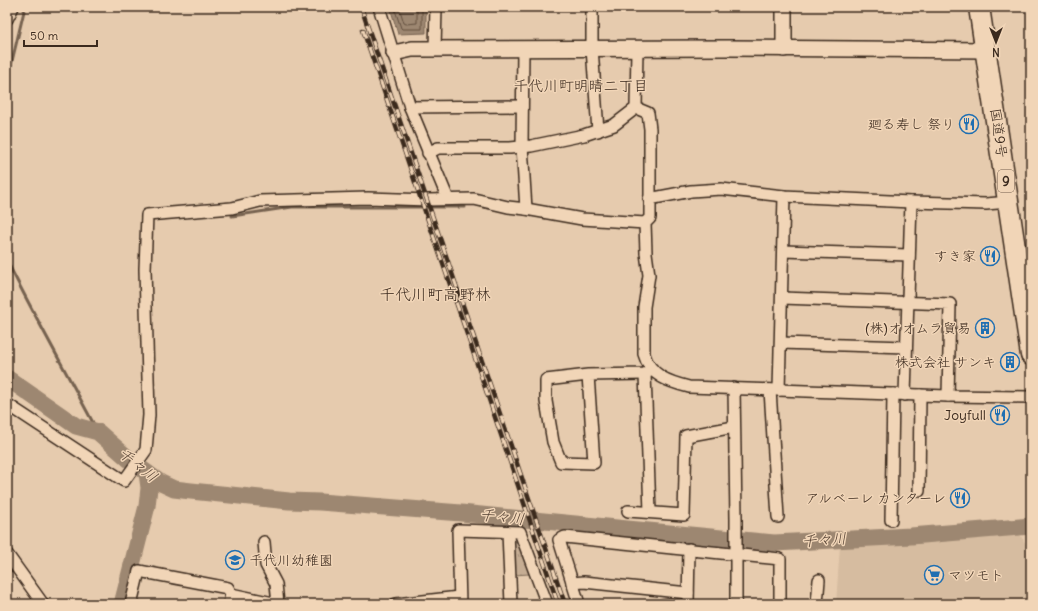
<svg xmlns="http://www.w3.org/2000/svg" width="1038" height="611" font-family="Delius,'Klee One',sans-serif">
<defs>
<pattern id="park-tufts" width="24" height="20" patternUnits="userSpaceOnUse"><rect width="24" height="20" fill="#c6ad93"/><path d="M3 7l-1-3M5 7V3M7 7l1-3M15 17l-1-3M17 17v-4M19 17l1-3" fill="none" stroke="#a28d77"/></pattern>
</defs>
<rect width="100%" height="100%" fill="#e6cbae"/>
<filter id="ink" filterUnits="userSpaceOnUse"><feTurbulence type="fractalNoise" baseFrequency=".025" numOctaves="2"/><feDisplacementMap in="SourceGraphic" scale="8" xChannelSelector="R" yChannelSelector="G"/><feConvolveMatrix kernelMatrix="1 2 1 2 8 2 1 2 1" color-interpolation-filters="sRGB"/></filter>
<g filter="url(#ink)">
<polygon fill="#d6bca0" points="1020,535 1026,544 1031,546 1031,604 836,604 840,545 866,546"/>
<polygon fill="url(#park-tufts)" stroke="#806c58" points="513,541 519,541 529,574 514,575"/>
<polygon fill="#9d8771" stroke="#766250" points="390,7 426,7 426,33 398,34"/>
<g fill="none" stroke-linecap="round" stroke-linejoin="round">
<g stroke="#624f3f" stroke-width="1">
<polyline points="394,7 401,28 402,29 422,29 422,7"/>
<polyline points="399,7 404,23 406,24 417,23 417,7"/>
</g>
<g stroke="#766250" stroke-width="3">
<polyline points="7,82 25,7"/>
<polyline points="232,216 292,207 465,207"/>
<path d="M7,261c29,58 61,114 91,171"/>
</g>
<g stroke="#9d8771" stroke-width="17">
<polyline points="7,378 76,426 98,432 131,461 161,483 174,489 191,491 289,501 320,502 461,513 774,543 911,536 1031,526"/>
<polyline points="122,604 147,506 149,488 147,473"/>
</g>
<g stroke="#3b2a1e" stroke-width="14">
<g id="street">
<polyline points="379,7 410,107 448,199"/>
<polyline points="592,7 592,48 598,131"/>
<polyline points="7,19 13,7"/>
<polyline points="435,49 436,7"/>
<polyline points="523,49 522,146 526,209"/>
<polyline points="410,107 522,106"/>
<path d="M636,108l12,5 2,16v89l-5,5 1,30 3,22 -5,32v47c6,22 25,28 45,33l259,9 83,1"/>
<polyline points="428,153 438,148 510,148 531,146 584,135 614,125 636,108 637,48"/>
<polyline points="649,199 691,191 721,189 784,196 911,202 986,204 1009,202"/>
<polyline points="783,251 909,255"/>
<polyline points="782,298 950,304 948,396"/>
<polyline points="781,343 906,347"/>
<polyline points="645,374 650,512"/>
<polyline points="588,375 594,463 561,462 553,442 546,401 546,380 588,375 645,374 652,369"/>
<polyline points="734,388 736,519 736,604"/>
<polyline points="770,390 778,517"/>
<polyline points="779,390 784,196"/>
<polyline points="905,395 911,202"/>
<polyline points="7,404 124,481 146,450 149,415 145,269 147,215 232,208 260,201 368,198 428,200 474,199 508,207 526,209 582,219 645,223"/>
<polyline points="919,491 920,395"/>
<polyline points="628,511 684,515 686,436 734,427"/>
<polyline points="891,520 893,394"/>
<polyline points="508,532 511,604"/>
<polyline points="264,542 266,565 276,584 278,604"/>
<polyline points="7,554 43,604"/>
<polyline points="572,583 584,582 688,593"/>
<polyline points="231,594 278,604"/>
<polyline points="131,604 139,571 228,588 231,594 229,604"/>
<polyline points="396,604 459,597"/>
<polyline points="460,604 458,530 520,532 547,604"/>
<polyline points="579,604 559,540 565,537 780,559 780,604"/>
<polyline points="688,604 689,549"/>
<polyline points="817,604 819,580"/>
</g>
</g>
<g stroke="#3b2a1e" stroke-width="18">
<g id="secondary">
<polyline points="784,7 784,49"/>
<polyline points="394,53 412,49 728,48 987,50"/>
</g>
</g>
<g stroke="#3b2a1e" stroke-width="23">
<polyline id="highway" points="979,7 1031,355"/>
</g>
<use href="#street" stroke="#f1d5b7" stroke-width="11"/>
<use href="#secondary" stroke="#f1d5b7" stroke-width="15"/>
<use href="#highway" stroke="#f1d5b7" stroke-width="20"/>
<g stroke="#3b2a1e" stroke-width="4.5">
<g id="rail">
<polyline points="361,7 565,604"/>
<polyline points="363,30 469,340 558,604"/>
</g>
</g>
<use href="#rail" stroke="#f1d5b7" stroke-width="3" stroke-dasharray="9" stroke-linecap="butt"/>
</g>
</g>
<defs>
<g id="restaurant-ring" transform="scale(1)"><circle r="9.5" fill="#f1d5b7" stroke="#1f6fb2" stroke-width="1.5"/><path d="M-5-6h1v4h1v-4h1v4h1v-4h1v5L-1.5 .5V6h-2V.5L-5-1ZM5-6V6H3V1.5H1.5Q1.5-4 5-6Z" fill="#1f6fb2"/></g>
<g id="building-ring" transform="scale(1)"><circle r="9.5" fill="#f1d5b7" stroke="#1f6fb2" stroke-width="1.5"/><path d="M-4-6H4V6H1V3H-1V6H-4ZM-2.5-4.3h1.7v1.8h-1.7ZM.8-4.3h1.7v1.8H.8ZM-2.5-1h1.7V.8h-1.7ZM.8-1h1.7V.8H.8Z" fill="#1f6fb2"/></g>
<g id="school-ring" transform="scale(1)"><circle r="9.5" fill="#f1d5b7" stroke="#1f6fb2" stroke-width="1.5"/><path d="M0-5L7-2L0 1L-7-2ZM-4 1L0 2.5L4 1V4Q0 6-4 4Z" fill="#1f6fb2"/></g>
<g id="supermarket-ring" transform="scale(1)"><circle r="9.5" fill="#f1d5b7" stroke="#1f6fb2" stroke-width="1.5"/><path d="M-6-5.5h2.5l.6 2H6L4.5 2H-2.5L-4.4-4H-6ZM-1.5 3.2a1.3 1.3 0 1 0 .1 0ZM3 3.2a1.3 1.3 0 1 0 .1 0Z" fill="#1f6fb2"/></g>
</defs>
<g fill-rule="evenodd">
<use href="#restaurant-ring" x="969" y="124"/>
<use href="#restaurant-ring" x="990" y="256"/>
<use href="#building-ring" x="985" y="328"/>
<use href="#building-ring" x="1010" y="362"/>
<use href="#restaurant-ring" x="1000" y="415"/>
<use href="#restaurant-ring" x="960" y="498"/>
<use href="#school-ring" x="235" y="560"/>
<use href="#supermarket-ring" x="934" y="575"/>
</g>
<g text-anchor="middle" stroke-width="3" stroke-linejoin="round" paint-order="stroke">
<rect fill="#f1d5b7" stroke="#725d4c" stroke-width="1" x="998" y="170" width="16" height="22" rx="3"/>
<g font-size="13" font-weight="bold" fill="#3b2a1e">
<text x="1006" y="186">9</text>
</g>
<g font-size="14" fill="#3b2a1e" stroke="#f1d5b7" text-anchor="end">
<text x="955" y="129">廻る寿し 祭り</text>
<text x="976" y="261">すき家</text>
<text x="971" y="333">(株)オオムラ貿易</text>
<text x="996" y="367">株式会社 サンキ</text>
<text x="986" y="420">Joyfull</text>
<text x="946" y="503">アルベーレ カンターレ</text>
<text x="249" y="565" text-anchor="start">千代川幼稚園</text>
<text x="948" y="580" text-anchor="start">マツモト</text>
</g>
<g font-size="14" fill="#3b2a1e" stroke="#f1d5b7">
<text transform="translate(999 133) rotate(82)" y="5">国道9号</text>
</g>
<g font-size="15" fill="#3b2a1e" stroke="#f1d5b7">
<text x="581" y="91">千代川町明晴二丁目</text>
</g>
<g font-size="15" font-style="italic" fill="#544133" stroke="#f1d5b7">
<text transform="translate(138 465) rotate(39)" y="5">千々川</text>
<text transform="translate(502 517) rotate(6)" y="5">千々川</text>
<text transform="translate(824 540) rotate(-4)" y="5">千々川</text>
</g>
<g font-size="16" fill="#3b2a1e" stroke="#f1d5b7">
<text x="435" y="300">千代川町高野林</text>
</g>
</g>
<rect width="1038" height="611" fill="none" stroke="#f1d5b7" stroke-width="24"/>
<rect x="12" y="12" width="1014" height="587" fill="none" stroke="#3b2a1e" stroke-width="1.5" filter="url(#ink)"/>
<g transform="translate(996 42) rotate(180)" stroke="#f1d5b7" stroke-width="3" paint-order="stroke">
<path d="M0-3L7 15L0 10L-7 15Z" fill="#3b2a1e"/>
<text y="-6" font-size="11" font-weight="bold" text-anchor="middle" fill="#3b2a1e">N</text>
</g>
<path d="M24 40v6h73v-6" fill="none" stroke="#3b2a1e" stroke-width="2"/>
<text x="30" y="40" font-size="12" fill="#3b2a1e" stroke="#f1d5b7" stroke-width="3" paint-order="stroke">50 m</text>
</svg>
